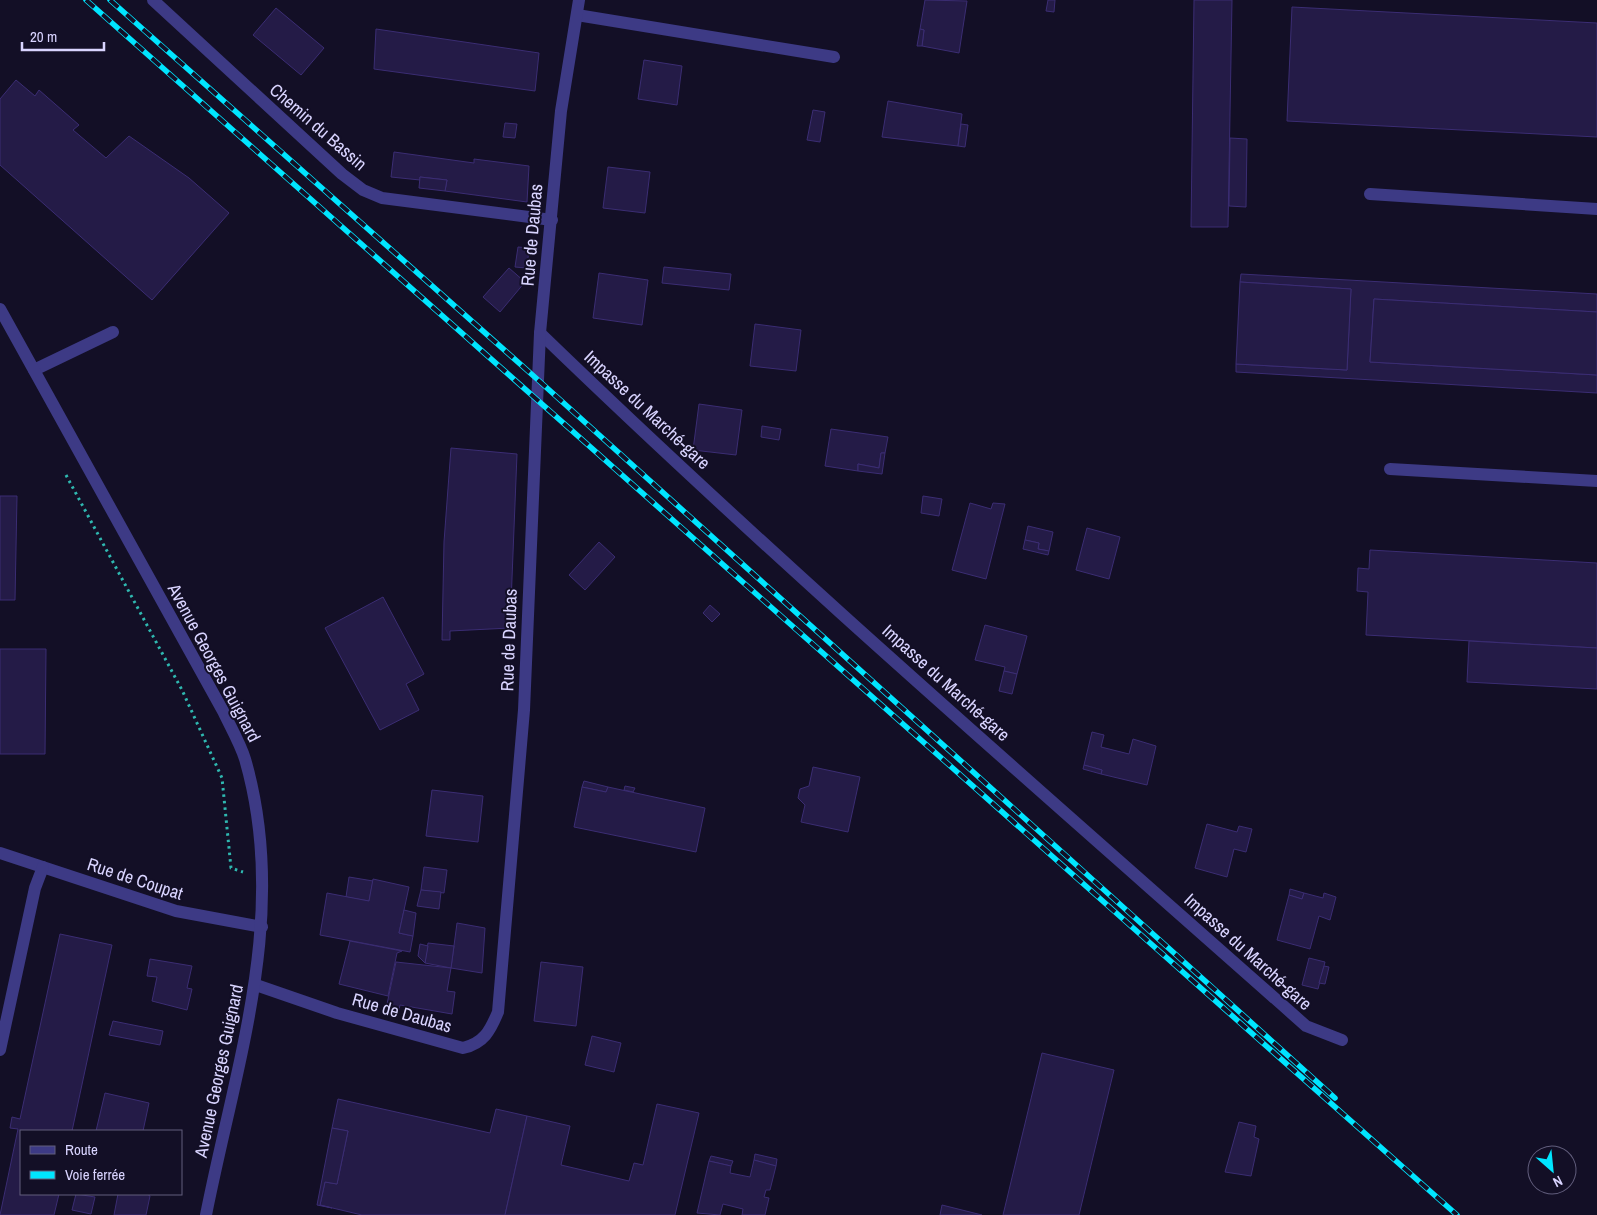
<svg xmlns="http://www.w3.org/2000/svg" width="1597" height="1215" font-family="'Archivo Narrow',sans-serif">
<rect width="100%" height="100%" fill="#130f26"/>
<g fill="#241b47" stroke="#3b2d73">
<polygon points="925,0 967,1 959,53 922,46 924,30 920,29"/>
<polygon points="1048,0 1055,0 1054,12 1046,11"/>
<polygon points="1194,0 1232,0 1228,227 1191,227"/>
<polygon points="1292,7 1597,23 1597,137 1287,121"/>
<polygon points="276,8 324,48 301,75 253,35"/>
<polygon points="376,29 539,53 535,91 374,69"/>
<polygon points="920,29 924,30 922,46 917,46"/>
<polygon points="644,60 682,66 677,105 638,99"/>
<polygon points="16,80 35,96 39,90 79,125 73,130 106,158 129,136 189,178 229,213 152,300 0,165 0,99"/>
<polygon points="888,101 962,114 958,146 882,137"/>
<polygon points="813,110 825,112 820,142 807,140"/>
<polygon points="505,123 517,124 515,138 503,137"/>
<polygon points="961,124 968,125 965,147 958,146"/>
<polygon points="1230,138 1247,139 1246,207 1229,206"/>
<polygon points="394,152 474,163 474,159 529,166 527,202 445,191 447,180 420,177 420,180 391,177"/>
<polygon points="608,167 650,172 645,213 603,208"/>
<polygon points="420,177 447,180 445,191 419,188"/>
<polygon points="518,247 529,248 527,268 515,267"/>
<polygon points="664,267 731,274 729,290 662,283"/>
<polygon points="509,268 525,282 500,312 483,297"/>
<polygon points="599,273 648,280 642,325 593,318"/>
<polygon points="1241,274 1597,294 1597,312 1374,299 1370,362 1597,375 1597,393 1236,372 1236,364 1347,370 1351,289 1240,282"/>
<polygon points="1240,282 1351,289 1347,370 1236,364"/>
<polygon points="1374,299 1597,312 1597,375 1370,362"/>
<polygon points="755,324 801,330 796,371 750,366"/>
<polygon points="699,404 742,410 736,455 693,450"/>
<polygon points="762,426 781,429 779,440 761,437"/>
<polygon points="831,429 888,437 885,453 881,453 879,468 858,464 858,471 825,466"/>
<polygon points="451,448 517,454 510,628 450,631 450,640 442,640 444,542"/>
<polygon points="881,453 885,453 882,474 858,471 858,464 879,468"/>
<polygon points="0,496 17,496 15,600 0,600"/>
<polygon points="923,496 942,499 939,516 921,513"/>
<polygon points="970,503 991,509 993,503 1005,504 986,579 952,570"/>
<polygon points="1028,526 1053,532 1049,551 1038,549 1039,543 1025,540"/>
<polygon points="1087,528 1120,537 1109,579 1076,570"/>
<polygon points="1025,540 1039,543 1038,549 1049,551 1048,555 1023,549"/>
<polygon points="599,542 615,557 585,590 569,575"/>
<polygon points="1370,550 1597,563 1597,648 1366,635 1368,592 1357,591 1358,568 1369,569"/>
<polygon points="383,597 424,674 406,684 419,710 380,730 325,628"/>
<polygon points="710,605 720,614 712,622 703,613"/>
<polygon points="985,625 1027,636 1017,674 1004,671 1005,667 975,660"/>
<polygon points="1469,641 1597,648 1597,689 1467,682"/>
<polygon points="0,649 46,649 45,754 0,754"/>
<polygon points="1004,671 1017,674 1012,694 999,691"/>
<polygon points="1092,732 1104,735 1101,747 1129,754 1133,739 1156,746 1147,785 1101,774 1102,770 1084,765"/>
<polygon points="1084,765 1102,770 1101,774 1083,769"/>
<polygon points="813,767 860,777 848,832 801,822 805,805 798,798 800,789 809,786"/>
<polygon points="584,781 608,787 606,792 582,787"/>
<polygon points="625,786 635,788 633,792 624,790"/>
<polygon points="582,787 606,792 608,787 705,808 696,852 574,827"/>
<polygon points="432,790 483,796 478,842 426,836"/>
<polygon points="1207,824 1237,832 1239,826 1252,829 1246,852 1234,849 1227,877 1195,868"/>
<polygon points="424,867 447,870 444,893 421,890"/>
<polygon points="349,877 373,881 369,901 346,897"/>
<polygon points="373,879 409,887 399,933 413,936 410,952 320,935 327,893 369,901"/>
<polygon points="1290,889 1304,893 1302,899 1289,895"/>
<polygon points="421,890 441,892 439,909 417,906"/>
<polygon points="1304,893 1323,898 1324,893 1336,897 1330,920 1319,916 1310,949 1277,940 1289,895 1302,899"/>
<polygon points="404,910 416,913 413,936 399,933"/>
<polygon points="457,923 485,928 482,973 451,968"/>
<polygon points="60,934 112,945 72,1131 21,1131 21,1194 59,1194 54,1215 0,1215 18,1129 10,1128 12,1117 20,1119"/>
<polygon points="350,941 402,951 397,953 388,996 339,984"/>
<polygon points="428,943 454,946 451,968 425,963"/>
<polygon points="420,944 428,946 425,963 418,956"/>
<polygon points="1309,958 1325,962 1318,989 1302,985"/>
<polygon points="150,959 192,966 187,988 192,989 187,1010 152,1001 157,977 147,976"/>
<polygon points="396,962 451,968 447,991 455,992 452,1014 400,1005 399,1010 387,1004"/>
<polygon points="541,962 583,967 576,1026 534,1021"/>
<polygon points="1324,966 1329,967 1325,984 1319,983"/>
<polygon points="113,1021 163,1031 160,1045 109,1035"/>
<polygon points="592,1036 621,1043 614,1072 585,1065"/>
<polygon points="1042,1053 1114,1070 1079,1215 1003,1215"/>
<polygon points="105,1093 149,1103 143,1131 96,1131"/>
<polygon points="338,1099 490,1133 496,1109 527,1116 505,1215 362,1215 320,1205 325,1182 337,1184 348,1131 332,1128"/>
<polygon points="657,1104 699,1113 675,1215 505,1215 527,1116 570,1126 561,1165 629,1181 634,1163 643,1165"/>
<polygon points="1239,1122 1256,1126 1254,1137 1259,1139 1251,1176 1225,1172"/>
<polygon points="332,1128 348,1131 337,1184 325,1182 320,1205 332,1208 317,1205"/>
<polygon points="755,1154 777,1159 776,1166 754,1160"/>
<polygon points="711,1156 733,1161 731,1166 709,1161"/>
<polygon points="754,1160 776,1166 770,1190 766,1190 764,1197 769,1198 765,1215 742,1215 743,1209 723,1204 720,1215 697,1213 709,1161 731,1166 730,1173 750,1177"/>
<polygon points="76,1194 95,1197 91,1214 72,1210"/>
<polygon points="118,1194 147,1194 150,1196 146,1215 114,1215"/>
<polygon points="942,1205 982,1215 940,1215"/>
</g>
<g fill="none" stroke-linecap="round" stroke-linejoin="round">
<polyline stroke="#2fb8b0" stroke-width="3" stroke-dasharray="2.5 4" stroke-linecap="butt" points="66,475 182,690 222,778 231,868 243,872"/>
<g stroke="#3d3a85" stroke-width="12">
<polyline points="153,0 342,174 363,190 382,198 552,220"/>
<polyline points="1370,194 1597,209"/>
<polyline points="34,370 113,332"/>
<polyline points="1390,469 1597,481"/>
<polyline points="0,853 176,911 262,927"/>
<polyline points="0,1050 35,888 43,867"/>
</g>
<g stroke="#3d3a85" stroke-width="12">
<polyline points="577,15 834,57"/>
<path d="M540,333c247,239 508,464 766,693l36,14"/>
<path d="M256,985l81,28 126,35c21,-5 27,-17 35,-36l26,-302 16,-377 21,-222 18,-111"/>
</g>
<path stroke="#3d3a85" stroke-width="12" d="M0,309l223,402c7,15 17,32 22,48 45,155 -9,304 -39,456"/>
<g stroke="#00e5ff" stroke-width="5.5">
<g id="rail">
<polyline points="86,0 1457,1215"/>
<polyline points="110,0 537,379 1335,1098"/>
</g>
</g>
<use href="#rail" stroke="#130f26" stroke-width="4" stroke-dasharray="11" stroke-linecap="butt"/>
</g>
<g text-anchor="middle" stroke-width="4" stroke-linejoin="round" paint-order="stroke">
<g font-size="18" fill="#d9d4ff" stroke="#130f26">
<text transform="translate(318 127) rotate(41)" y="6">Chemin du Bassin</text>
<text transform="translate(532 235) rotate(-85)" y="6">Rue de Daubas</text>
<text transform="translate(647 410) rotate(43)" y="6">Impasse du Marché-gare</text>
<text transform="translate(509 640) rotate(-88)" y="6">Rue de Daubas</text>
<text transform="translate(214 663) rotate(62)" y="6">Avenue Georges Guignard</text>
<text transform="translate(946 683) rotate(42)" y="6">Impasse du Marché-gare</text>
<text transform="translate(135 879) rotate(18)" y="6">Rue de Coupat</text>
<text transform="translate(1248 952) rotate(42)" y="6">Impasse du Marché-gare</text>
<text transform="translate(402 1013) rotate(16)" y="6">Rue de Daubas</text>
<text transform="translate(219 1071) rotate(-78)" y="6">Avenue Georges Guignard</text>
</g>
</g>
<rect x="20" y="1130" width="162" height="65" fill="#130f26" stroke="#625e7d"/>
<rect x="30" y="1146" width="25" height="8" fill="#3d3a85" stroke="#625e7d"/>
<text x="65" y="1155" font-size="15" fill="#d9d4ff">Route</text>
<rect x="30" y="1171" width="25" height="8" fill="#00e5ff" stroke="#625e7d"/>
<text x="65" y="1180" font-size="15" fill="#d9d4ff">Voie ferrée</text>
<g transform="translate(1552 1170) rotate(153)"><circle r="24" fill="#130f26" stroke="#625e7d"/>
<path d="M0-4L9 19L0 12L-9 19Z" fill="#00e5ff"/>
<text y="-8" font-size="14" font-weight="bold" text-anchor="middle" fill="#d9d4ff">N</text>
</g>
<path d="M22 42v8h82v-8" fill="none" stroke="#d9d4ff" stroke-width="2.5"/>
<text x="30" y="42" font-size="15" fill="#d9d4ff" stroke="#130f26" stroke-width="4" paint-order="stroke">20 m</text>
</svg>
